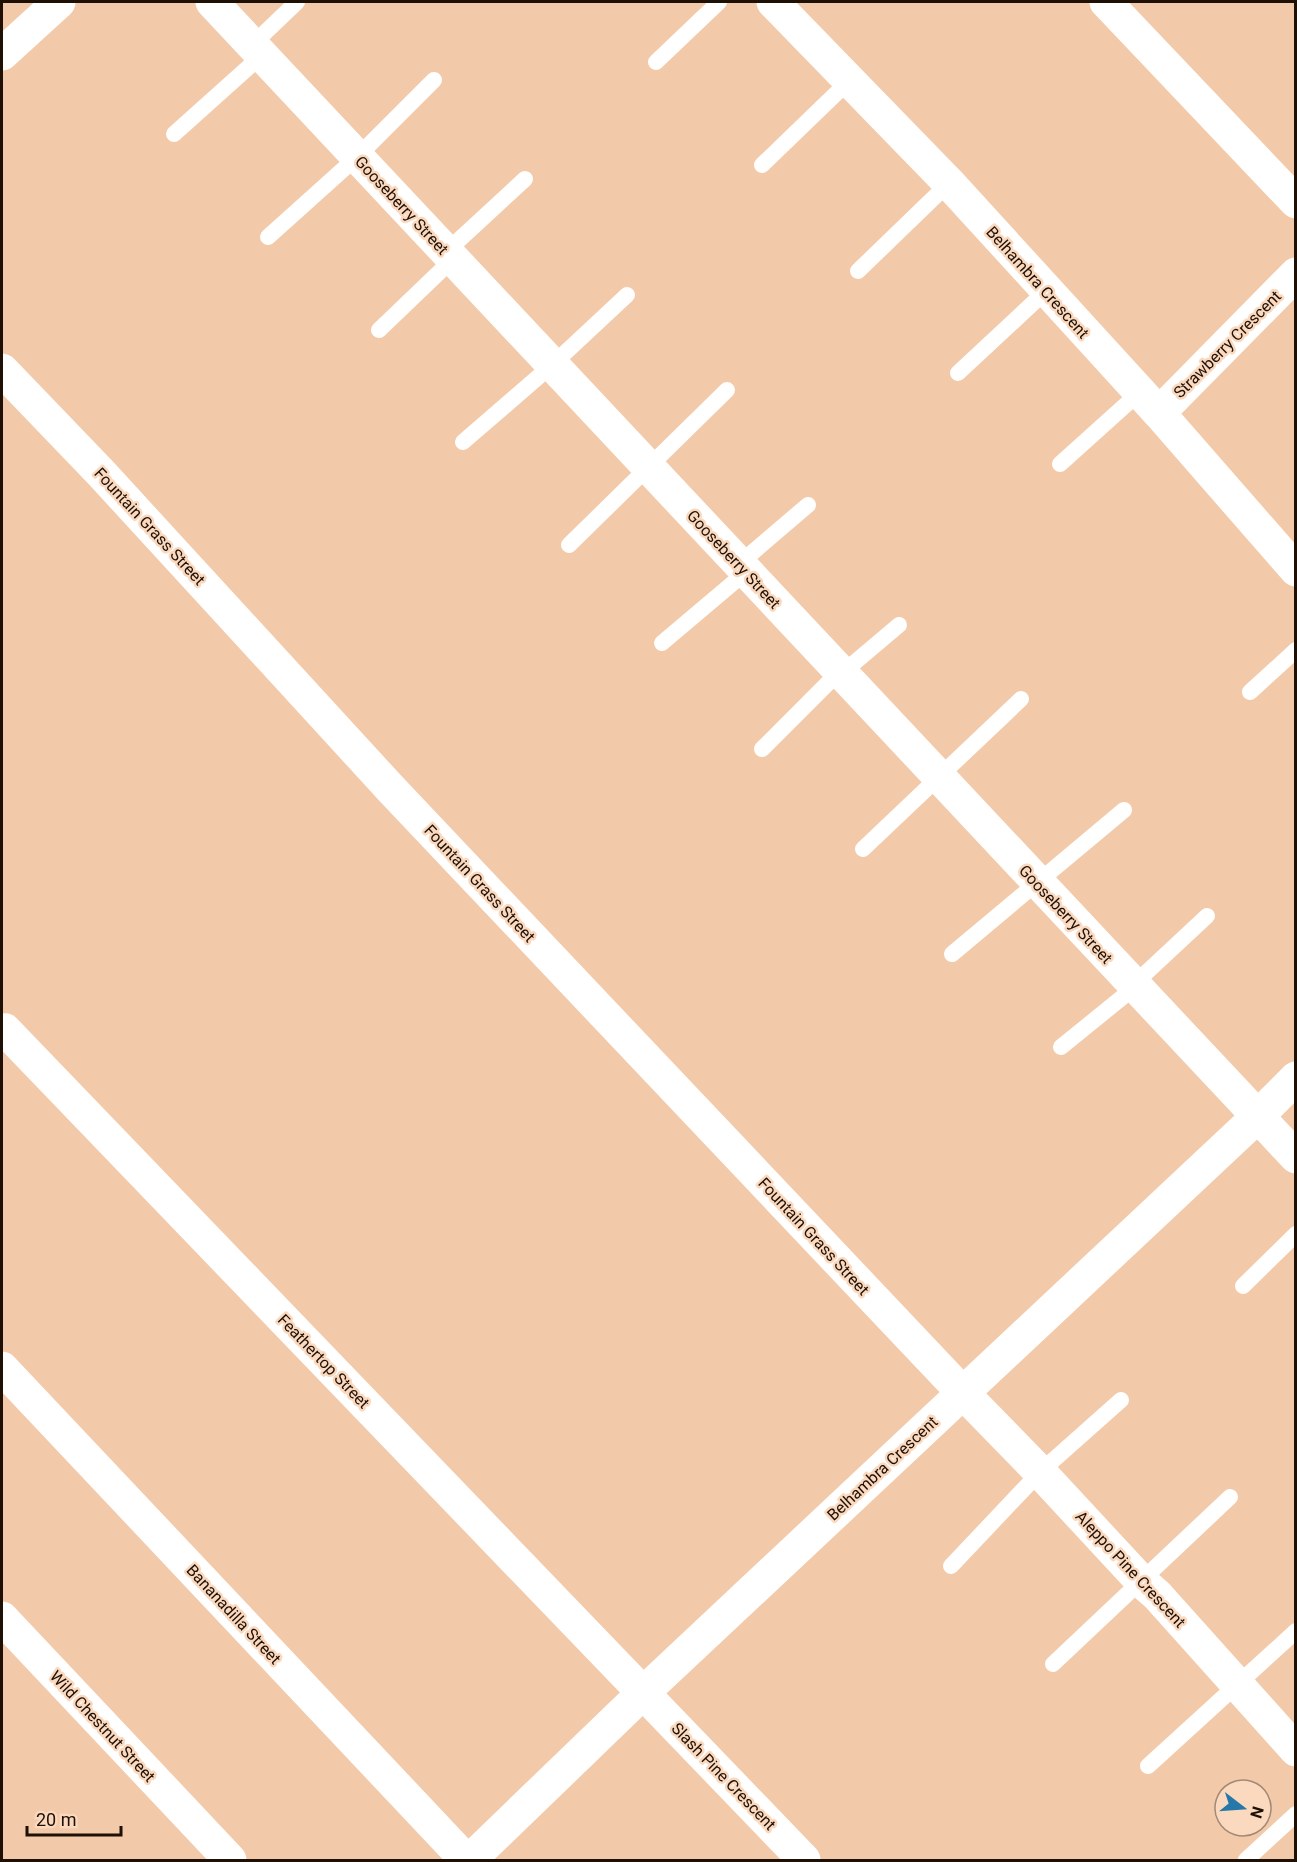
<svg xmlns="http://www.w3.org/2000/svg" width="1297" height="1862" font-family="Roboto,sans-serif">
<rect width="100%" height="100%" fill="#f3caa9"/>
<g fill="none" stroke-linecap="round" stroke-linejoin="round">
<g stroke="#fff" stroke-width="16">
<polyline points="252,45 297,2"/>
<polyline points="656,62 719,2"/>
<polyline points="174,134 262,55"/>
<polyline points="762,165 849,81"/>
<polyline points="268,237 357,157 434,80"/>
<polyline points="446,252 525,179"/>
<polyline points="858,271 949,183"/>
<polyline points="379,330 453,259"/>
<polyline points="958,373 1046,291"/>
<polyline points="463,442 552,365 627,295"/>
<polyline points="1060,464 1140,392"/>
<polyline points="569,545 727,390"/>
<polyline points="739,564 808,505"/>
<polyline points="662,643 746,572"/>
<polyline points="841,674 899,625"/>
<polyline points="1250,692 1296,650"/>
<polyline points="762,749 839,672"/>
<polyline points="863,849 1021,699"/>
<polyline points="952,954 1124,810"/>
<polyline points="1133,985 1207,916"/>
<polyline points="1061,1047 1135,987"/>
<polyline points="1243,1286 1296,1234"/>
<polyline points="951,1566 1040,1472 1121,1400"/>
<polyline points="1053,1664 1230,1497"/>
<polyline points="1148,1766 1296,1631"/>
<polyline points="1246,1860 1296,1814"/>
</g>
<g stroke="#fff" stroke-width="33">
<polyline points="212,2 1296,1157"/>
<polyline points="773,2 949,183 1159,413 1296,570"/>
<polyline points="1106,2 1296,202"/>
<polyline points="2,54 59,2"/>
<polyline points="2,370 101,473 391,789 963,1393 1040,1472 1142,1582 1157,1595 1296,1750"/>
<polyline points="1159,413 1296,274"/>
<polyline points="2,1031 5,1030 804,1860"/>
<polyline points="2,1368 466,1860"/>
<polyline points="470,1860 644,1692 1257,1117 1296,1078"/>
</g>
<polyline stroke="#fff" stroke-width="33" points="2,1618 230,1860"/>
</g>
<g text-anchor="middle" stroke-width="5" stroke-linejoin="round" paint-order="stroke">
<g font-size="16" fill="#1e1005" stroke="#fbd9bf">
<text transform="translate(402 205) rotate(47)" y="6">Gooseberry Street</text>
<text transform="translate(1038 282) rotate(48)" y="6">Belhambra Crescent</text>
<text transform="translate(1227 344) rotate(-45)" y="6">Strawberry Crescent</text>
<text transform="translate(150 526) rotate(47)" y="6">Fountain Grass Street</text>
<text transform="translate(734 559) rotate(47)" y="6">Gooseberry Street</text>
<text transform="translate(480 883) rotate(47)" y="6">Fountain Grass Street</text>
<text transform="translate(1066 914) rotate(47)" y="6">Gooseberry Street</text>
<text transform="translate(814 1236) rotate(47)" y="6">Fountain Grass Street</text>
<text transform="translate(324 1361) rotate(46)" y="6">Feathertop Street</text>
<text transform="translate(882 1468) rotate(-43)" y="6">Belhambra Crescent</text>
<text transform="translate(1131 1569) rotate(47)" y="6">Aleppo Pine Crescent</text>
<text transform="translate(234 1614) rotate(47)" y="6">Bananadilla Street</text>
<text transform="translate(103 1726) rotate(47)" y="6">Wild Chestnut Street</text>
<text transform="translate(724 1776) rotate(46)" y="6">Slash Pine Crescent</text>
</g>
</g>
<rect width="1297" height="1862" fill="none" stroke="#1e1005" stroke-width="6"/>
<g transform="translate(1243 1808) rotate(107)"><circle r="28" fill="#fbd9bf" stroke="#a38975" stroke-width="1.5"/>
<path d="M0-4.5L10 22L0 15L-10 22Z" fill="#2678a9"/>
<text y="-9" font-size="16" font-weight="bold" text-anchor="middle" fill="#1e1005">N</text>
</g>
<path d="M27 1826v9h94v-9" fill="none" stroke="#1e1005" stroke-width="3"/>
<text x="36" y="1826" font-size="18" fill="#1e1005" stroke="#fbd9bf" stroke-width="4.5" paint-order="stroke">20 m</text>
</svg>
